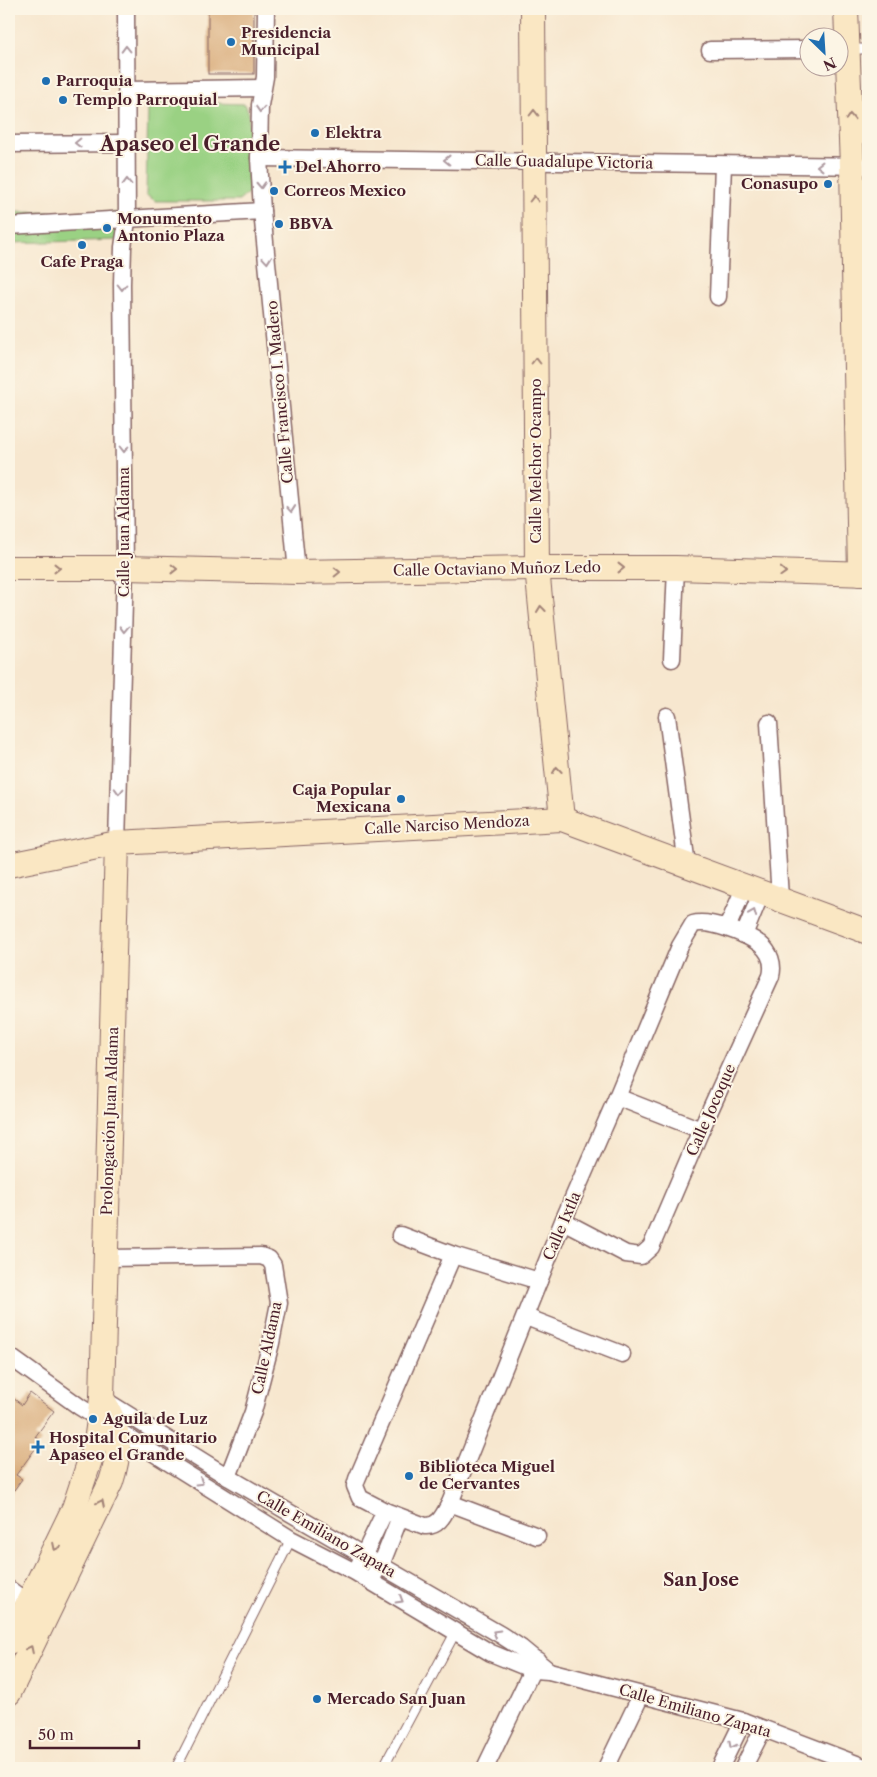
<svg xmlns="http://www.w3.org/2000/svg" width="877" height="1777" font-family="'Libre Caslon Text',serif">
<rect width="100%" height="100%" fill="#fcf5e5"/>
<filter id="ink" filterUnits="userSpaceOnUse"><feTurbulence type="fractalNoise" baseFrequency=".02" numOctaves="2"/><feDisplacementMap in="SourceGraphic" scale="10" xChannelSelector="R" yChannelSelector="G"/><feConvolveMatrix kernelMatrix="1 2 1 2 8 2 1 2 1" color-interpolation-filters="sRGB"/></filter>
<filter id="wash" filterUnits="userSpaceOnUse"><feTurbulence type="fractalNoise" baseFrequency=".0096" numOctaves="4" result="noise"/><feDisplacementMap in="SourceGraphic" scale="20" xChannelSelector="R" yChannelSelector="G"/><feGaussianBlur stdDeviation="1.12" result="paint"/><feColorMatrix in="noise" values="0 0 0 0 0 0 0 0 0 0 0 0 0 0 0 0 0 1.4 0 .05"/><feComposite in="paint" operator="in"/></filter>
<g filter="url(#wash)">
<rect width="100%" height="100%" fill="#f7e7cf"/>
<g fill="#9ad183" stroke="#727857">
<polygon points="156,101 245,104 249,113 249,192 239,201 156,201 146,195 148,108"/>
<polygon points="9,212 119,213 118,240 9,243"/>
</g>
<g id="blocks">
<g fill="#d9ac7a">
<rect x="208" y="9" width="46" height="65"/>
<polygon points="30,1393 54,1411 35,1437 41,1441 16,1475 22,1479 9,1497 9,1395 22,1405"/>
</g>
</g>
</g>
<g filter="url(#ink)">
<use href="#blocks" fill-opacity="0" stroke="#876564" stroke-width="1"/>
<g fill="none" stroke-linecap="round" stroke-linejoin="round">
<g stroke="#876564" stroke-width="11">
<g id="lane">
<polyline points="849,49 868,49"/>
<polyline points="176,1768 291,1539"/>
<polyline points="383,1768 455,1633"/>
</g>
</g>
<g stroke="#876564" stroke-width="19">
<g id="street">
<polyline points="266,9 265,77 260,105 259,158 262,211 297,572"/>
<polyline points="710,50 810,49"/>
<polyline points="127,90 262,88"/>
<polyline points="9,144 126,143"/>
<polyline points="259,158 868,166"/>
<polyline points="9,226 262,211"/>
<polyline points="718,297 723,165"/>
<polyline points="672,659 676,568"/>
<polyline points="667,716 687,865"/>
<polyline points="769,723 780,898"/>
<polyline points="117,843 125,568 122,284 123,247 127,221 126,9"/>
<polyline points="727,928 745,886"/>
<polyline points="744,935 762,891"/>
<polyline points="617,1097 701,1130"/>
<polyline points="400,1235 453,1255 539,1281"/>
<path d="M453,1255l-96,224 -2,7 5,12 25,13 40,15c14,1 19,-12 25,-23l113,-282 54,-124 63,-151 13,-22c16,-5 54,10 67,20 10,8 14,20 11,32l-70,154 -50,117 -10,9 -15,-2 -63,-33"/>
<polyline points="106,1258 261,1256 269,1259 273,1265 279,1303 271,1343 253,1412 228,1477"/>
<polyline points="526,1317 622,1354"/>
<polyline points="9,1356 80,1407 291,1539 355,1572 491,1653 533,1670 549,1671 743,1721 867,1768"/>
<polyline points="103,1399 228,1477 501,1635 521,1648 549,1671"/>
<polyline points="450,1503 537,1536"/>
<polyline points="359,1565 385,1511"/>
<polyline points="375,1573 381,1565 400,1517"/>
<polyline points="9,1589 29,1604"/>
<polyline points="485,1768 537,1660"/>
<polyline points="606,1768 641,1695"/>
<polyline points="720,1768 743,1721"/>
<polyline points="743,1768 763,1729"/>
</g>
</g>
<g stroke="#876564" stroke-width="26">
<g id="secondary">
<polyline points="533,9 537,568 562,819"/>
<polyline points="846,9 852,166 860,574"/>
<polyline points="9,568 125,568 297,572 537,568 676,568 868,574"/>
<polyline points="9,865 117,843 562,819 868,932"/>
<polyline points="9,1642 74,1508 96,1442 102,1398 117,843"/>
<path d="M9,1693l102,-211c11,-34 9,-52 -9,-84"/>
</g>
</g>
<use href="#lane" stroke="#fff" stroke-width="9"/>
<use href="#street" stroke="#fff" stroke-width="16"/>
<use href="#secondary" stroke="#fae7c3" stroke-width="24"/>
</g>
<defs><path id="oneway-chevron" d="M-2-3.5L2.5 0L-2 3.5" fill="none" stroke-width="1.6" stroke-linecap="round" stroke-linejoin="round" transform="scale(1.25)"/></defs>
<g stroke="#ae9aa0">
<use href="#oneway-chevron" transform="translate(126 49) rotate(-91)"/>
<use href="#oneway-chevron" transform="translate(260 109) rotate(93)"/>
<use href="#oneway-chevron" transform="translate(78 143) rotate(179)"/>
<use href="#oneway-chevron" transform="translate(447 160) rotate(-179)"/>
<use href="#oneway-chevron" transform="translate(820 166) rotate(-180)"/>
<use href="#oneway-chevron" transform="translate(127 182) rotate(-91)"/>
<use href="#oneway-chevron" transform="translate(261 185) rotate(87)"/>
<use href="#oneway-chevron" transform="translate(267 260) rotate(85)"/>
<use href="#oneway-chevron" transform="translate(122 287) rotate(90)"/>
<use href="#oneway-chevron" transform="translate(124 449) rotate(90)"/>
<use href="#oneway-chevron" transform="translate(291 509) rotate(85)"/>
<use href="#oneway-chevron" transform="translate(124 629) rotate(92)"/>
<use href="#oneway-chevron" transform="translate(119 791) rotate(92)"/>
<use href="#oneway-chevron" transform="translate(753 913) rotate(-68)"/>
<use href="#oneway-chevron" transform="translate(200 1482) rotate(32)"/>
<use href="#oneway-chevron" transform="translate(400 1600) rotate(31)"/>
<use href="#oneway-chevron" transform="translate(496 1633) rotate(-150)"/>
<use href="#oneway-chevron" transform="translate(732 1745) rotate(117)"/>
</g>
<g stroke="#a28377">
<use href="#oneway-chevron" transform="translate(534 113) rotate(-90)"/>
<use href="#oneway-chevron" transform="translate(850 117) rotate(-93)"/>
<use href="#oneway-chevron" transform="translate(534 199) rotate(-90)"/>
<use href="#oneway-chevron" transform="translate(536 361) rotate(-90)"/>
<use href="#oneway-chevron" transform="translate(57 568)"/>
<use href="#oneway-chevron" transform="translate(621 568)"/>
<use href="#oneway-chevron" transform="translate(174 569) rotate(1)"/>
<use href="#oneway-chevron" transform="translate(337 572) rotate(-1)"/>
<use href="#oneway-chevron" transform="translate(783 572) rotate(2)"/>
<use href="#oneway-chevron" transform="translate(541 609) rotate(-96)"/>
<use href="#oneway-chevron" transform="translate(557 770) rotate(-96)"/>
<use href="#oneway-chevron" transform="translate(101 1503) rotate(-64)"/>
<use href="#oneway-chevron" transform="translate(56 1547) rotate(116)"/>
<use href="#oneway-chevron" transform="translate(30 1649) rotate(-64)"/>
</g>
</g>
<g fill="#1f6fb2" stroke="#fcf5e5" stroke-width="2">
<circle cx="231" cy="42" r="5"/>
<circle cx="46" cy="81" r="5"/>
<circle cx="63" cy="100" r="5"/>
<circle cx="315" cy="133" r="5"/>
<path d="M282.5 159.5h5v5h5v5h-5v5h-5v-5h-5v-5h5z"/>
<circle cx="828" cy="184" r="5"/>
<circle cx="274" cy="191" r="5"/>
<circle cx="279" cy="224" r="5"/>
<circle cx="107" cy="228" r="5"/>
<circle cx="82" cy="245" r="5"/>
<circle cx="401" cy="799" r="5"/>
<circle cx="93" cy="1419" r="5"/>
<path d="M35.5 1439.5h5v5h5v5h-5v5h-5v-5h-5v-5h5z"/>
<circle cx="409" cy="1476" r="5"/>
<circle cx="317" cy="1699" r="5"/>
</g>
<g text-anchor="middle" stroke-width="4" stroke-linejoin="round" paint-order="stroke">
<g font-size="15" font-weight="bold" fill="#4a1f2b" stroke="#fcf5e5" text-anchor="start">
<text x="241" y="38">Presidencia<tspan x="241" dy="17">Municipal</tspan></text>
<text x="56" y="86">Parroquia</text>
<text x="73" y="105">Templo Parroquial</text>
<text x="325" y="138">Elektra</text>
<text x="295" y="172">Del Ahorro</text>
<text x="818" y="189" text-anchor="end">Conasupo</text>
<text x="284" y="196">Correos Mexico</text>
<text x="117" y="224">Monumento<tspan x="117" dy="17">Antonio Plaza</tspan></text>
<text x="289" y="229">BBVA</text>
<text x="82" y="267" text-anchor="middle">Cafe Praga</text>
<text x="391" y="795" text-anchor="end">Caja Popular<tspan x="391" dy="17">Mexicana</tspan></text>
<text x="103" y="1424">Aguila de Luz</text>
<text x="49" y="1443">Hospital Comunitario<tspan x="49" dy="17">Apaseo el Grande</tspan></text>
<text x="419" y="1472">Biblioteca Miguel<tspan x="419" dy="17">de Cervantes</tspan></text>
<text x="327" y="1704">Mercado San Juan</text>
</g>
<g font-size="15" fill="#4a1f2b" stroke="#fcf5e5">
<text transform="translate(564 162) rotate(1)" y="5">Calle Guadalupe Victoria</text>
<text transform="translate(280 392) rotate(-95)" y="5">Calle Francisco I. Madero</text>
<text transform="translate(536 461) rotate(-90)" y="5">Calle Melchor Ocampo</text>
<text transform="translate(124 532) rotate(-90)" y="5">Calle Juan Aldama</text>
<text transform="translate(497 569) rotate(-1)" y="5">Calle Octaviano Muñoz Ledo</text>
<text transform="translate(447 825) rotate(-3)" y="5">Calle Narciso Mendoza</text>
<text transform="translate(711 1110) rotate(-66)" y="5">Calle Jocoque</text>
<text transform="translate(110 1121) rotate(-88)" y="5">Prolongación Juan Aldama</text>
<text transform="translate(562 1226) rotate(-67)" y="5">Calle Ixtla</text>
<text transform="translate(267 1348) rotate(-78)" y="5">Calle Aldama</text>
<text transform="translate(326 1534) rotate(30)" y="5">Calle Emiliano Zapata</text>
<text transform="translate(695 1711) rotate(16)" y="5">Calle Emiliano Zapata</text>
</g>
<g font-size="18" font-weight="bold" fill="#4a1f2b" stroke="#fcf5e5">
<text x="701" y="1586">San Jose</text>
</g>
<g font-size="20" font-weight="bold" fill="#4a1f2b" stroke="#fcf5e5">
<text x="190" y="151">Apaseo el Grande</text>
</g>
</g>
<rect width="877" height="1777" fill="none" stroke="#fcf5e5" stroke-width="30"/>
<g transform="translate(824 52) rotate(155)"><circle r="24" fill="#fcf5e5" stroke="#b59f9b"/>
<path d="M0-4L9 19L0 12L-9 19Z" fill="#1f6fb2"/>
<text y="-8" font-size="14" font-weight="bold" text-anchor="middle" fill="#4a1f2b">N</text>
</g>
<path d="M30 1740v8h109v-8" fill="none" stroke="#4a1f2b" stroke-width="2.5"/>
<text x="38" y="1740" font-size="15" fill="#4a1f2b" stroke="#fcf5e5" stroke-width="4" paint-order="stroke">50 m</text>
</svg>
